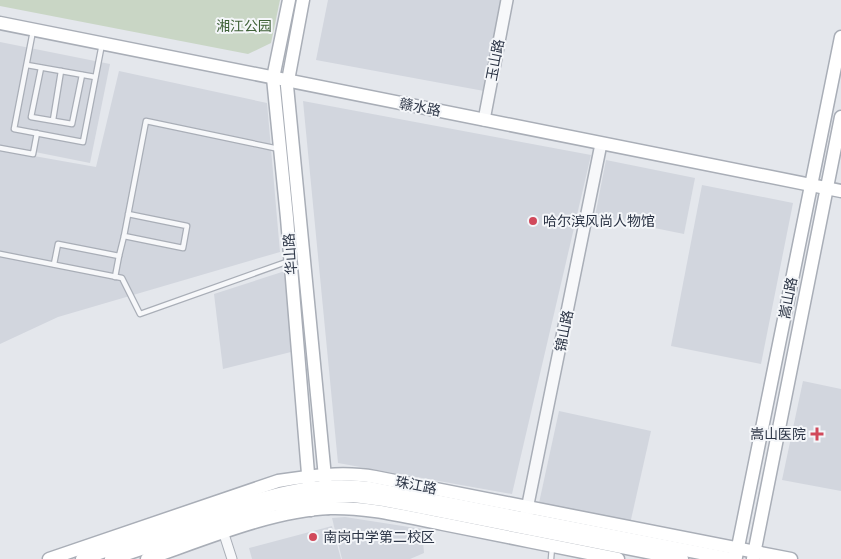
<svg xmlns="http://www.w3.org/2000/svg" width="841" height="559" font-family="Inter,'Noto Sans SC',sans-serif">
<rect width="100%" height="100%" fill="#e4e7ec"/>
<g fill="#d2d6de">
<polygon points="328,0 501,0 484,91 316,60"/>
<polygon points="0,42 110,64 90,163 0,145"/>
<polygon points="119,71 267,103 280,252 58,317 0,344 0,150 96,167"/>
<polygon points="303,101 591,155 512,494 338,463"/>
<polygon points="606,160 695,178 684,234 595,216"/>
<polygon points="702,185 793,203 761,364 671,346"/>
<polygon points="285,271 291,352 223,369 214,294"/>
<polygon points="803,381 841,389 841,491 782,480"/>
<polygon points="559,411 651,431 630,524 539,503"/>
<polygon points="345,517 422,529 424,553 410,559 342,559 332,518"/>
<polygon points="332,526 341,559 252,559 249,548"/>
</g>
<polygon fill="#c9d6c5" points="0,0 280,0 271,43 248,54 0,6"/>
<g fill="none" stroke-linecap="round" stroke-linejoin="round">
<g stroke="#a9aeb7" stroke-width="7">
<g id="service">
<polyline points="32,36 14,129 83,142 101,49"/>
<polyline points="27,65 95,77"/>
<polyline points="41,68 31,117 72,124 82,75"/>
<polyline points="53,120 61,71"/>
<polyline points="0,148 33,154 37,133"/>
<polyline points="128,214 187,226 183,248 124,236 146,121 279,149"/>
<polyline points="0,254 122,278 140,314 289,261"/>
<polyline points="54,264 58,244 119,256 124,236"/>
<polyline points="115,277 119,256"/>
<polyline points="551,559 552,547"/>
</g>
</g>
<g stroke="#a9aeb7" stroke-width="11">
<polyline id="minor" points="222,528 232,559"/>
</g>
<g stroke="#a9aeb7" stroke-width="14">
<g id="tertiary">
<polyline points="484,120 507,0"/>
<polyline points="526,514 601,144"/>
</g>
</g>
<g stroke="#a9aeb7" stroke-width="15">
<g id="secondary">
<polyline points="289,0 273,78 287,218 311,510"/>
<polyline points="303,0 287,86 328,508"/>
<polyline points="0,23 841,191"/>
<polyline points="736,557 841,37"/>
<path d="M49,559l229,-78c31,-5 65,-10 97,-4l416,82"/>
<path d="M82,559c38,-13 75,-26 112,-39 58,-19 112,-40 175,-32l362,71"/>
<polyline points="111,559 273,505 328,496 354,496 384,500 682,559"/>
<path d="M147,559c55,-19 126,-49 183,-51 38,-1 76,9 113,16 58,12 117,23 175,35"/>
<polyline points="753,559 841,117"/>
</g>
</g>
<use href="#service" stroke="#f7f8fa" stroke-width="4.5"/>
<use href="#minor" stroke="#f7f8fa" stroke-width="9"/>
<use href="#tertiary" stroke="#f7f8fa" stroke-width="11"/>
<use href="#secondary" stroke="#fff" stroke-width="12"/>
</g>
<g fill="#d1495b" stroke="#f4f6f9" stroke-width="2">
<circle cx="533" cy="221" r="5"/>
<path d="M814.5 426.5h5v5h5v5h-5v5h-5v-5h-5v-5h5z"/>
<circle cx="313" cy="537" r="5"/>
</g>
<g text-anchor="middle" stroke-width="4" stroke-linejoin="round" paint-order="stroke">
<g font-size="14" fill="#3f6138" stroke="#f4f6f9">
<text x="244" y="31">湘江公园</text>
</g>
<g font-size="14" fill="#2b3445" stroke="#f4f6f9">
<text transform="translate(495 60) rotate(-79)" y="5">玉山路</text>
<text transform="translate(420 107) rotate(11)" y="5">赣水路</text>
<text transform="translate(290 254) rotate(-94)" y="5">华山路</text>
<text transform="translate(788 298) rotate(-79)" y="5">嵩山路</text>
<text transform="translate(564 331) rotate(-79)" y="5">锦山路</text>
<text transform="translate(416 485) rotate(11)" y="5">珠江路</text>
</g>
<g font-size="14" fill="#2b3445" stroke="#f4f6f9" text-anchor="start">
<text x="543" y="226">哈尔滨风尚人物馆</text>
<text x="806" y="439" text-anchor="end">嵩山医院</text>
<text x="323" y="542">南岗中学第二校区</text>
</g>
</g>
</svg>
